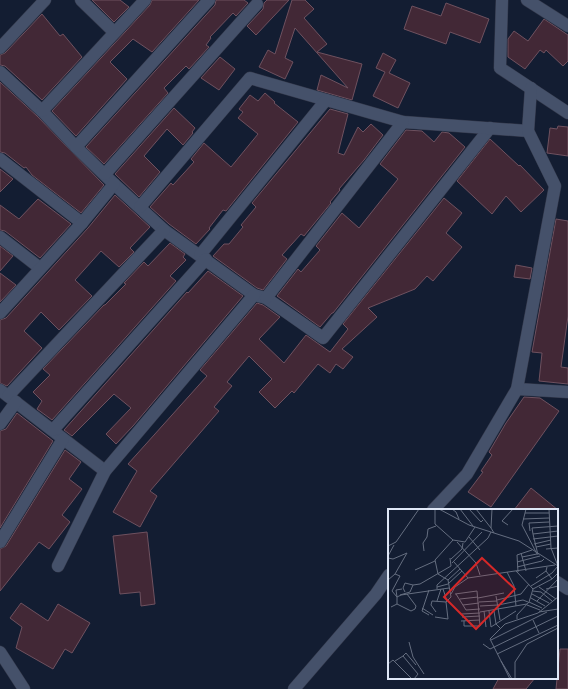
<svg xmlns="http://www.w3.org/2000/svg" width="568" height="689" font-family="'Asap Condensed',sans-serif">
<rect width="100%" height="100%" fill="#131d32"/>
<g fill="#422836" stroke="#6e515f">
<polygon points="92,0 120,0 129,7 114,22"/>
<polygon points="152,0 199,0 152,52 133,39 110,62 127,79 76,136 52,111 150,5"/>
<polygon points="216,0 244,0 248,3 236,16 233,13 210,37 211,38 206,45 209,47 189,69 186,66 164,88 168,93 104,164 86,147 215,5"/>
<polygon points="267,0 289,0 256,35 247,26 263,9 264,3"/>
<polygon points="292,0 305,0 314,9 304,18 327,44 317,52 362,64 352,100 317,90 321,75 348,88 295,28 285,58 293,62 285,79 259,67 268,50 275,54"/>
<polygon points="446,3 489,19 480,43 450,32 446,44 404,29 412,6 441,16"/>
<polygon points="42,14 60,36 63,34 82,57 42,100 5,66 0,65 0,55 5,53"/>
<polygon points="544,19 568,35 568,61 563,66 546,50 544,53 540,50 525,69 508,57 508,39 514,31 528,41"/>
<polygon points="383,53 396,60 389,73 410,83 398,108 373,96 385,72 376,68"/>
<polygon points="220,57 235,69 219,90 201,78"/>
<polygon points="0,82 37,116 104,185 81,213 32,175 26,167 24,168 5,153 0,152"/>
<polygon points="265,93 275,102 274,103 298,122 226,211 223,210 209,228 210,229 196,244 169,224 150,207 171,183 173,185 194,162 191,159 204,143 231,167 258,134 238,118 243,112 239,109 250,95 258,101"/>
<polygon points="174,108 195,128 192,132 193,133 183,145 167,129 144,156 160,172 139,197 115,174"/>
<polygon points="330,109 348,114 338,153 344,155 358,127 363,132 371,124 383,135 364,160 339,189 340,190 330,202 331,203 304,236 301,234 282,255 287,259 263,290 257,288 213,256 224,244 229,244 243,227 241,225 256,207 252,203"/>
<polygon points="558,126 568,127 568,156 547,153 550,128 557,129"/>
<polygon points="406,130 422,131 434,142 442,132 449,133 465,147 333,313 332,313 320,327 277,296 298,269 301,272 320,250 316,246 342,213 359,228 398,179 380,164"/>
<polygon points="490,139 519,166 520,165 544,190 521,212 506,196 492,214 457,181"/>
<polygon points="0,169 13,179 0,192"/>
<polygon points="115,195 150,227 130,248 134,252 119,267 101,251 75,280 92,296 59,330 41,312 24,331 42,348 7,386 0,383 0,320 6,318 88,228"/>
<polygon points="444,198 462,213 446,233 462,247 433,281 427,276 415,289 368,308 377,317 342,349 353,357 343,369 336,364 330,373 318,364 294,393 292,391 275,408 259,392 272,379 249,356 227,382 232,386 214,407 219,411 150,491 157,496 140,527 113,512 137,471 128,464 207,376 200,370 257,303 263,305 280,317 259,339 284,363 306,335 330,352 348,329 343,324"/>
<polygon points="38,199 71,224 40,258 5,231 0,230 0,205 19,219"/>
<polygon points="556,219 568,221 568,316 561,367 568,368 568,384 539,381 542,353 532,352"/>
<polygon points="170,243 185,254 183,257 186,260 170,276 176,281 52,420 37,409 42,401 33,392 50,375 43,369 104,305 105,305 126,284 124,283 144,262 148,266"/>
<polygon points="0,246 13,256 0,271"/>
<polygon points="516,265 532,268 530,279 514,277"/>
<polygon points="208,271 243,296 133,426 116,444 106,434 131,408 114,394 72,436 64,430 187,292 188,293"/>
<polygon points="0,273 16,285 0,302"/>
<polygon points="524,397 540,398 559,411 491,507 468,492 483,472 481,471 492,455 489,452 506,423"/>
<polygon points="17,413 53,441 0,528 0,431 6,429"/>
<polygon points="65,450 81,462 69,479 82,489 62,515 70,522 49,549 39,542 0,591 0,549 6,546"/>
<polygon points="531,488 558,510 514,510"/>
<polygon points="147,532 155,604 141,606 140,592 120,594 113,536"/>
<polygon points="21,603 48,621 58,604 90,623 72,653 65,649 53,669 16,648 22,627 10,618"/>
<polygon points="560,649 568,649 568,689 556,689"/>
<polygon points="499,678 535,678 526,689 493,689"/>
</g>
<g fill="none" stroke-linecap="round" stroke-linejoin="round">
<g stroke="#33384a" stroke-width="13">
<g id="street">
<polyline points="81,0 114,32"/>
<polyline points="502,0 500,68 568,113"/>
<polyline points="527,0 568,26"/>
<polyline points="0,48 45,0"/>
<polyline points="0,72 42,111 76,147 114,184 164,230 254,295 266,298 323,338 490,128"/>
<polyline points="42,111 145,0"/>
<polyline points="76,147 209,0"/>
<polyline points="0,159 82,223"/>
<polyline points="105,174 257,4"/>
<polyline points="140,207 250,78 403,122 528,131"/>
<polyline points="0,237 40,268"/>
<polyline points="200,255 326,100"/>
<polyline points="266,298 403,122"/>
<polyline points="0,313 82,223 114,184"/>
<polyline points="517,389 568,392"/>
<polyline points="0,390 105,471"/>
<polyline points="8,396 164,230"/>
<polyline points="0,424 16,402"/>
<polyline points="53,430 206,259"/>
<polyline points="433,510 467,474 517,389 555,186 528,131 531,88"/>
<polyline points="0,542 63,439"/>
<polyline points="58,566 105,471 254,295"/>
<polyline points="557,582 568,589"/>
<polyline points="0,652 24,689"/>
<polyline points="294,689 376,594 389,575"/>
</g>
</g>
<use href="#street" stroke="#45516a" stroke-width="12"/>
</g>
<g transform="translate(388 509)">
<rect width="170" height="170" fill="#131d32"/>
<path fill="none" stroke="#656e80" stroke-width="1" d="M47,0v15l18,16 12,2 10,-15M51,0l30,16 50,16 39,25M64,0l4,3 3,7M72,0l13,17M81,0l12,13 2,-2M88,0l15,19M104,0l-1,19 3,5M137,4h24M135,10l26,-1M120,16l-6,-4 11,-12M142,22l-1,-8 20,-1M145,25l-1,-6 26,-2M81,28l11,13M145,30l25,-3M69,33l19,21 4,12M146,35l17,-4M0,37l8,-4 23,-33M148,38l15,-3M158,40l12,-1M36,42l-1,-8 4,-6 1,-8 8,-3M133,44l5,18M150,46l-5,-21 25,-3M0,47l6,-11M134,48l15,-3 -15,-29 4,-16M0,49l5,1 14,-6 -12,21 -7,6M63,50l11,-10 1,-6M66,53l14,16M129,53l23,-6M64,54l30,-31M129,58l25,-6 2,-2M159,58l-1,4 6,8M27,61l20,-9M128,62l17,18 -4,13 -12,13v4M119,63l7,14 2,20M130,63l-1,-17 15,-5M7,65l5,2 -8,15 5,6M148,69l10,-7M60,71l12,-11M25,76l7,-1 31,-18 -1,-8M143,77l21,-13 6,-7 -7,-18 -2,-39M49,78l11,-3 14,-13M151,78l17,12M49,80v-4l51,-47 3,-6M55,80l4,12M145,80l19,-10 6,-6M158,80l12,-3M145,82l8,1 11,9M63,85l4,-7 13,-9 87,-13M67,85l22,-3 3,35h-16v-5M68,85l10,16 14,-1M144,85l17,9M12,86l10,-3 3,-7 -8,-2 -2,5 2,4M108,87l4,24M9,88l-1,-7 6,-1M90,89l26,-5M143,89l14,8M72,90l18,-2M109,91l24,-6 8,-10M49,92l4,-12M149,92l21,-22M91,93l18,-1M141,93l13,6M9,95l14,7 4,-2 1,-3 -9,-12M75,96l16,-2M110,96l25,-5 5,2M139,96l13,5M92,97l18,-1M3,98l6,-3v-7l4,-2 48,-7M34,99l11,7M96,102l2,16M101,102l2,16 25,-16M106,102l2,13 4,4M48,103l-5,-7 1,-4 14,1 5,-5 -3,-17 -10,-6 -3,-14 18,-20M92,103l47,-8M151,103l19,-3M74,105l18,-1M41,106l-7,-4 7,-21M47,108l13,2 -2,-17M74,108l18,-1M145,111l6,13M73,112l19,-1M103,131l56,-28M21,133l4,15 11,17M95,135l7,5 68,-33M109,145l61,-29M15,147l3,-3 10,12M7,152l8,-5 15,18 -4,5M113,152l11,18M0,155l5,-4 19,19M122,170l-20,-40 15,-15 33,-11 20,-16M127,170v-17l12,-18 31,-16"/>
<path fill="#d62828" fill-opacity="0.15" stroke="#d62828" stroke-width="2" d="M94,49l33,31 -39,40 -32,-32z"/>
<rect width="170" height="170" fill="none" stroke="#dfe7f6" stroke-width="2"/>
</g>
</svg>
